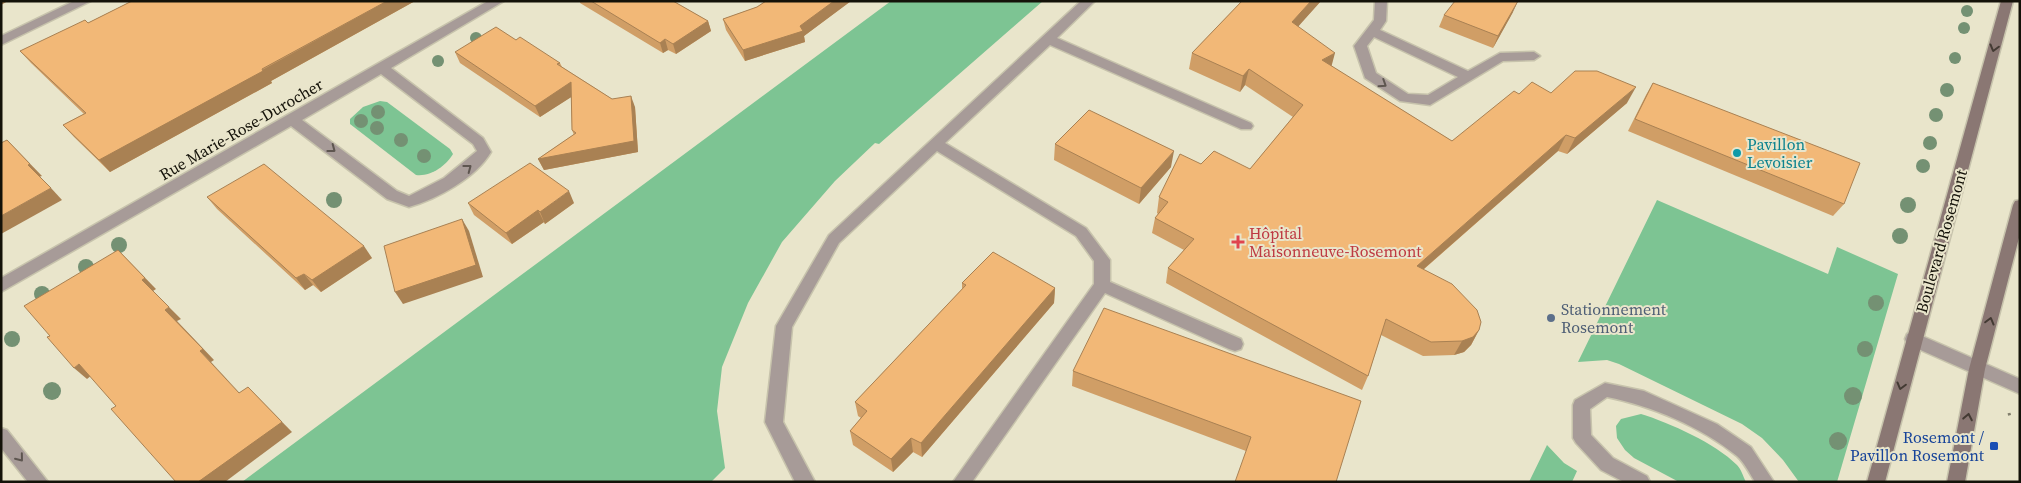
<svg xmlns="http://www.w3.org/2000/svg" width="2021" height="483" font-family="'Source Serif 4',serif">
<rect width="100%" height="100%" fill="#e9e5cb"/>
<g fill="#7dc493">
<polygon points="891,1 1043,1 879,144 875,143 835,181 782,242 748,303 722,367 717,411 725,468 711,482 242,482"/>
<path d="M380,101l7,1 63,47 3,5c-7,12 -23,23 -37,21l-66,-51v-5l13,-12z"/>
<polygon points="1657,200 1828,274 1837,247 1898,274 1837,482 1799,482 1783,460 1762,438 1742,424 1619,364 1607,360 1578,362"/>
<path d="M1641,414c29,9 74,29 96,51 4,4 6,11 9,17h-67l-45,-24 -9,-8 -8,-12 -1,-12 5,-7z"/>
<polygon points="1547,445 1564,463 1577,471 1572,482 1529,482"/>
</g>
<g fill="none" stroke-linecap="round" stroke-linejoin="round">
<g stroke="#c7c3ac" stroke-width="3">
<g id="lane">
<polygon points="1081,1 1095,1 1057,38 1251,123 1253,126 1251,129 1241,129 1050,45 945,143 1086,228 1110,260 1110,282 1241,339 1243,344 1241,349 1235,351 1229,349 1105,293 972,482 953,482 1094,284 1094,261 1076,236 937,151 839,243 792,327 783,422 815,482 795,482 765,422 776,326 829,235"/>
<path d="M1375,1h12l-1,20 -6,9 88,41 32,-18 34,-1 6,4 -6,4 -31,1 -73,44 -30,-4 -35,-23 -11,-32 20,-26zM1374,37l84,40 -30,18 -20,-1 -32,-21 -9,-27z"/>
<polygon points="1913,332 2020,379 2020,394 1907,344 1905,339 1907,334"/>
<path d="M1605,383l39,8 73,33 34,23 23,35h-19c-5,-8 -11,-20 -18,-26 -36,-29 -85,-50 -130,-59l-17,12 1,26 22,23 34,18 3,6h-26l-23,-12 -25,-27 -3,-5v-33l2,-5z"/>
</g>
</g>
<g stroke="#c7c3ac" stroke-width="3">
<g id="street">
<polygon points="74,1 91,1 1,45 1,36"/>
<path d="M488,1h16l-113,67 92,70 8,14c-15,26 -54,47 -82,55l-22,-8 -96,-73 -290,166v-14zM381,74l92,70 4,7 -33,27 -35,18 -12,-5 -95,-71z"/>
<polygon points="1,428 7,430 48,482 28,482 1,448"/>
</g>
</g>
<g stroke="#c7c3ac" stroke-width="3">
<g id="secondary">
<polygon points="2001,1 2013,1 1885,482 1867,482"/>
<polygon points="2020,200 2020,234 1985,369 1965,482 1947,482 1969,369 2013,205 2015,201"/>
</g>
</g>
<polyline stroke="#827f6d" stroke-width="3" stroke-dasharray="2.5 2.5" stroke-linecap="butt" points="2009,413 2010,417"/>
<use href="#lane" fill="#a79b98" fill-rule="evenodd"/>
<use href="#street" fill="#a79b98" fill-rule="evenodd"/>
<use href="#secondary" fill="#8a7773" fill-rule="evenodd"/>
</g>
<g fill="#749173">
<circle cx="1967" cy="11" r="6"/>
<circle cx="1964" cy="28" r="6"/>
<circle cx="476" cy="38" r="6"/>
<circle cx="1955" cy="58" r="6"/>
<circle cx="438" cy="61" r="6"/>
<circle cx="1947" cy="90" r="7"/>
<circle cx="378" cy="112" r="7"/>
<circle cx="1936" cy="115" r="7"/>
<circle cx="361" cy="121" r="7"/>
<circle cx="377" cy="128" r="7"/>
<circle cx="401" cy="140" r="7"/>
<circle cx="1930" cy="143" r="7"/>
<circle cx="424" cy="156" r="7"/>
<circle cx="1923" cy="166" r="7"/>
<circle cx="334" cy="200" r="8"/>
<circle cx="1908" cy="205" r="8"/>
<circle cx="1900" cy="236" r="8"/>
<circle cx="119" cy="245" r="8"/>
<circle cx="86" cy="267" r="8"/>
<circle cx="42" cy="294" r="8"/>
<circle cx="1876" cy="303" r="8"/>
<circle cx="12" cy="339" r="8"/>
<circle cx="1865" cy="349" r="8"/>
<circle cx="52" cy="391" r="9"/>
<circle cx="1853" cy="396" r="9"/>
<circle cx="1838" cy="441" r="9"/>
</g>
<g fill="#d09e66">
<polygon points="132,1 415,1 271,81 272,83 110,172 74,137 63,125 84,114 31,63 20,51 88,23"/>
<polygon points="580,1 673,1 708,21 711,31 676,54 668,50 663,53 580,3"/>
<polygon points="766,1 851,1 804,36 805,42 745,61 726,30 723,19 757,7"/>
<polygon points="1242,1 1321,1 1298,26 1331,66 1452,141 1519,94 1551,93 1627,103 1567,154 1558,151 1423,270 1479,330 1471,345 1464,352 1454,355 1423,356 1381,335 1368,376 1362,390 1166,283 1168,268 1184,250 1152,233 1155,218 1158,214 1157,213 1159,197 1201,164 1250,169 1293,117 1245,85 1240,92 1189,69 1192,53"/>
<polygon points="1513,12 1493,48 1439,27 1444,15"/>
<polygon points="516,40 560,63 562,67 612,99 635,107 638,152 544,170 538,159 574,135 572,130 571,97 540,117 460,63 455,52"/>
<polygon points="1653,83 1844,204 1833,216 1628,131 1646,95"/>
<polygon points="1055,144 1171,167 1139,204 1054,160"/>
<polygon points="207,197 372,258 321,292 313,285 305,290 217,209"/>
<polygon points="468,203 574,203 545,224 544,222 512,244 474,215"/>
<polygon points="962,283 1055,288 1054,303 922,457 913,452 893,472 853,445 850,431 861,418 858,416 855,402 962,289"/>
<polygon points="1073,371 1361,401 1246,451 1072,386"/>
</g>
<g fill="#a98153">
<polygon points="1,1 8,1 1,5"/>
<polygon points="387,1 415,1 271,81 272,83 110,172 99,160"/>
<polygon points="834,1 851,1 804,36 805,42 745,61 743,50 800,26"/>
<polygon points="1311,1 1321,1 1288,38 1292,22"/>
<polygon points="1518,1 1513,12 1493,48 1498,36"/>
<polygon points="708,21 711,31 676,54 673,44"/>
<polygon points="665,39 668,50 663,53 660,43"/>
<polygon points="1335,53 1331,68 1322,60"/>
<polygon points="1249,69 1245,85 1240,92 1243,76"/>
<polygon points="571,82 576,94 540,117 535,106"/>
<polygon points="1636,87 1627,103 1567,154 1575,138"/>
<polygon points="631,96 635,107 638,152 544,170 538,159"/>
<polygon points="1566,135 1558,151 1410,281 1417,266"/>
<polygon points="7,140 42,176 39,177 28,165"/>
<polygon points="1174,151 1171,167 1139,204 1141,188"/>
<polygon points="51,188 62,200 1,234 1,216"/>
<polygon points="569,191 574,203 545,224 540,212"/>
<polygon points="538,210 544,222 512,244 506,233"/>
<polygon points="462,219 469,231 483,277 403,304 395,292"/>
<polygon points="364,246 372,258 321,292 312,280"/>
<polygon points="118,250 156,289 153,291 142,280"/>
<polygon points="304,274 313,285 305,290 296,278"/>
<polygon points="1055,288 1054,303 922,457 921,443"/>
<polygon points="169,307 181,319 177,321 214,360 211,362 250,404 200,351 165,310"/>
<polygon points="1479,330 1471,345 1464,352 1454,355 1462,341"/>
<polygon points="79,364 92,375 87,379 74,368"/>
<polygon points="248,387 292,432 225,482 198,482"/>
<polygon points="911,438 913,452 893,472 891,459"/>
</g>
<g fill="#f2b877" stroke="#a98153">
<polygon points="132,1 387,1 262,69 263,71 99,160 63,125 86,113 20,51 85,20 88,23"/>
<polygon points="591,1 673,1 708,21 673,44 665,39 660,43"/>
<polygon points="766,1 834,1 800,26 803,31 743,50 723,19 757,7"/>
<polygon points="1242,1 1311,1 1292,22 1335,53 1322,60 1452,141 1514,91 1519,94 1532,82 1551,93 1575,71 1597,71 1636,87 1575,138 1566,135 1417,266 1452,284 1477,310 1481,322 1479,330 1473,337 1462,341 1431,342 1386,319 1368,376 1168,268 1194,239 1155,218 1168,202 1159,197 1180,154 1201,164 1214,151 1250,169 1303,105 1249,69 1243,76 1192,53"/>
<polygon points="1455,1 1518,1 1498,36 1444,15"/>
<polygon points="496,27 516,40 520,37 560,63 557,64 612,99 631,96 634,141 538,159 576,133 572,130 571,82 535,106 455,52"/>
<polygon points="1653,83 1860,163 1844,204 1635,119"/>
<polygon points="1089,110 1174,151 1141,188 1055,144"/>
<polygon points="7,140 30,164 28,165 51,188 1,216 1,143"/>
<polygon points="530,163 569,191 540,212 538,210 506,233 468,203"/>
<polygon points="264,164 364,246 312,280 304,274 296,278 207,197"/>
<polygon points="462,219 476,265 395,292 384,246"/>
<polygon points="118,250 145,278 142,280 169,307 165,310 203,349 200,351 239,393 248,387 282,422 198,482 176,482 111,409 116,406 79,364 74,368 47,337 50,336 24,306"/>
<polygon points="993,252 1055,288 921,443 911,438 891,459 850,431 867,411 855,402 966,285 962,283"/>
<polygon points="1104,308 1361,401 1336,482 1235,482 1251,437 1073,371"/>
</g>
<defs><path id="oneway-chevron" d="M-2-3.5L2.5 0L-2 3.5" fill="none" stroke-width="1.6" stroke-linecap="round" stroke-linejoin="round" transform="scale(1.25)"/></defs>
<g stroke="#433a33">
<use href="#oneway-chevron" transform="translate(1994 48) rotate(105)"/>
<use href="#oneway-chevron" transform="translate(1990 321) rotate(-75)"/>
<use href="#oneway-chevron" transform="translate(1901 386) rotate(105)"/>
<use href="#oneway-chevron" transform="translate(1968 417) rotate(-79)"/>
</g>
<g stroke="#5e5650">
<use href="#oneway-chevron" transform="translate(1383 84) rotate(33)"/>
<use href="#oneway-chevron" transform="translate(332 149) rotate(37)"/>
<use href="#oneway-chevron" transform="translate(468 168) rotate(-37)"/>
<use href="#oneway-chevron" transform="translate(20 458) rotate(51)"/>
</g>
<circle fill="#0f9aa8" stroke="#e9e5cb" stroke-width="2" cx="1737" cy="153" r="5"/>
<path fill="#e0444e" stroke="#e9e5cb" stroke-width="2" d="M1235.5 234.5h5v5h5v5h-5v5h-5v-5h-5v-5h5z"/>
<circle fill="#5c6f8a" stroke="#e9e5cb" stroke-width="2" cx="1551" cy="318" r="5"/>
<rect fill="#1a4fb4" stroke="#e9e5cb" stroke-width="2" x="1989" y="441" width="10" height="10" rx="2.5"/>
<g text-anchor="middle" stroke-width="4" stroke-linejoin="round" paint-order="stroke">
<g font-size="16" fill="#141209" stroke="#e9e5cb">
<text transform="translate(241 129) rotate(-30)" y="6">Rue Marie-Rose-Durocher</text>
<text transform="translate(1941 241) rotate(-74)" y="6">Boulevard Rosemont</text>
</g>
<g font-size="16" fill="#0d838f" stroke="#e9e5cb" text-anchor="start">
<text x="1747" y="150">Pavillon<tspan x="1747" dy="18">Levoisier</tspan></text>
</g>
<g font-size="16" fill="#be3a42" stroke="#e9e5cb" text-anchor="start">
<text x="1249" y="239">Hôpital<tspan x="1249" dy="18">Maisonneuve-Rosemont</tspan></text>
</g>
<g font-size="16" fill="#4e5e75" stroke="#e9e5cb" text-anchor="start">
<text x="1561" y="315">Stationnement<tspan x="1561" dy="18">Rosemont</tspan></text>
</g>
<g font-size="16" fill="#164399" stroke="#e9e5cb" text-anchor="end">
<text x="1984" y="443">Rosemont /<tspan x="1984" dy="18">Pavillon Rosemont</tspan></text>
</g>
</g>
<rect width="2021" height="483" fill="none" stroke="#141209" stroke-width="5"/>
</svg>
